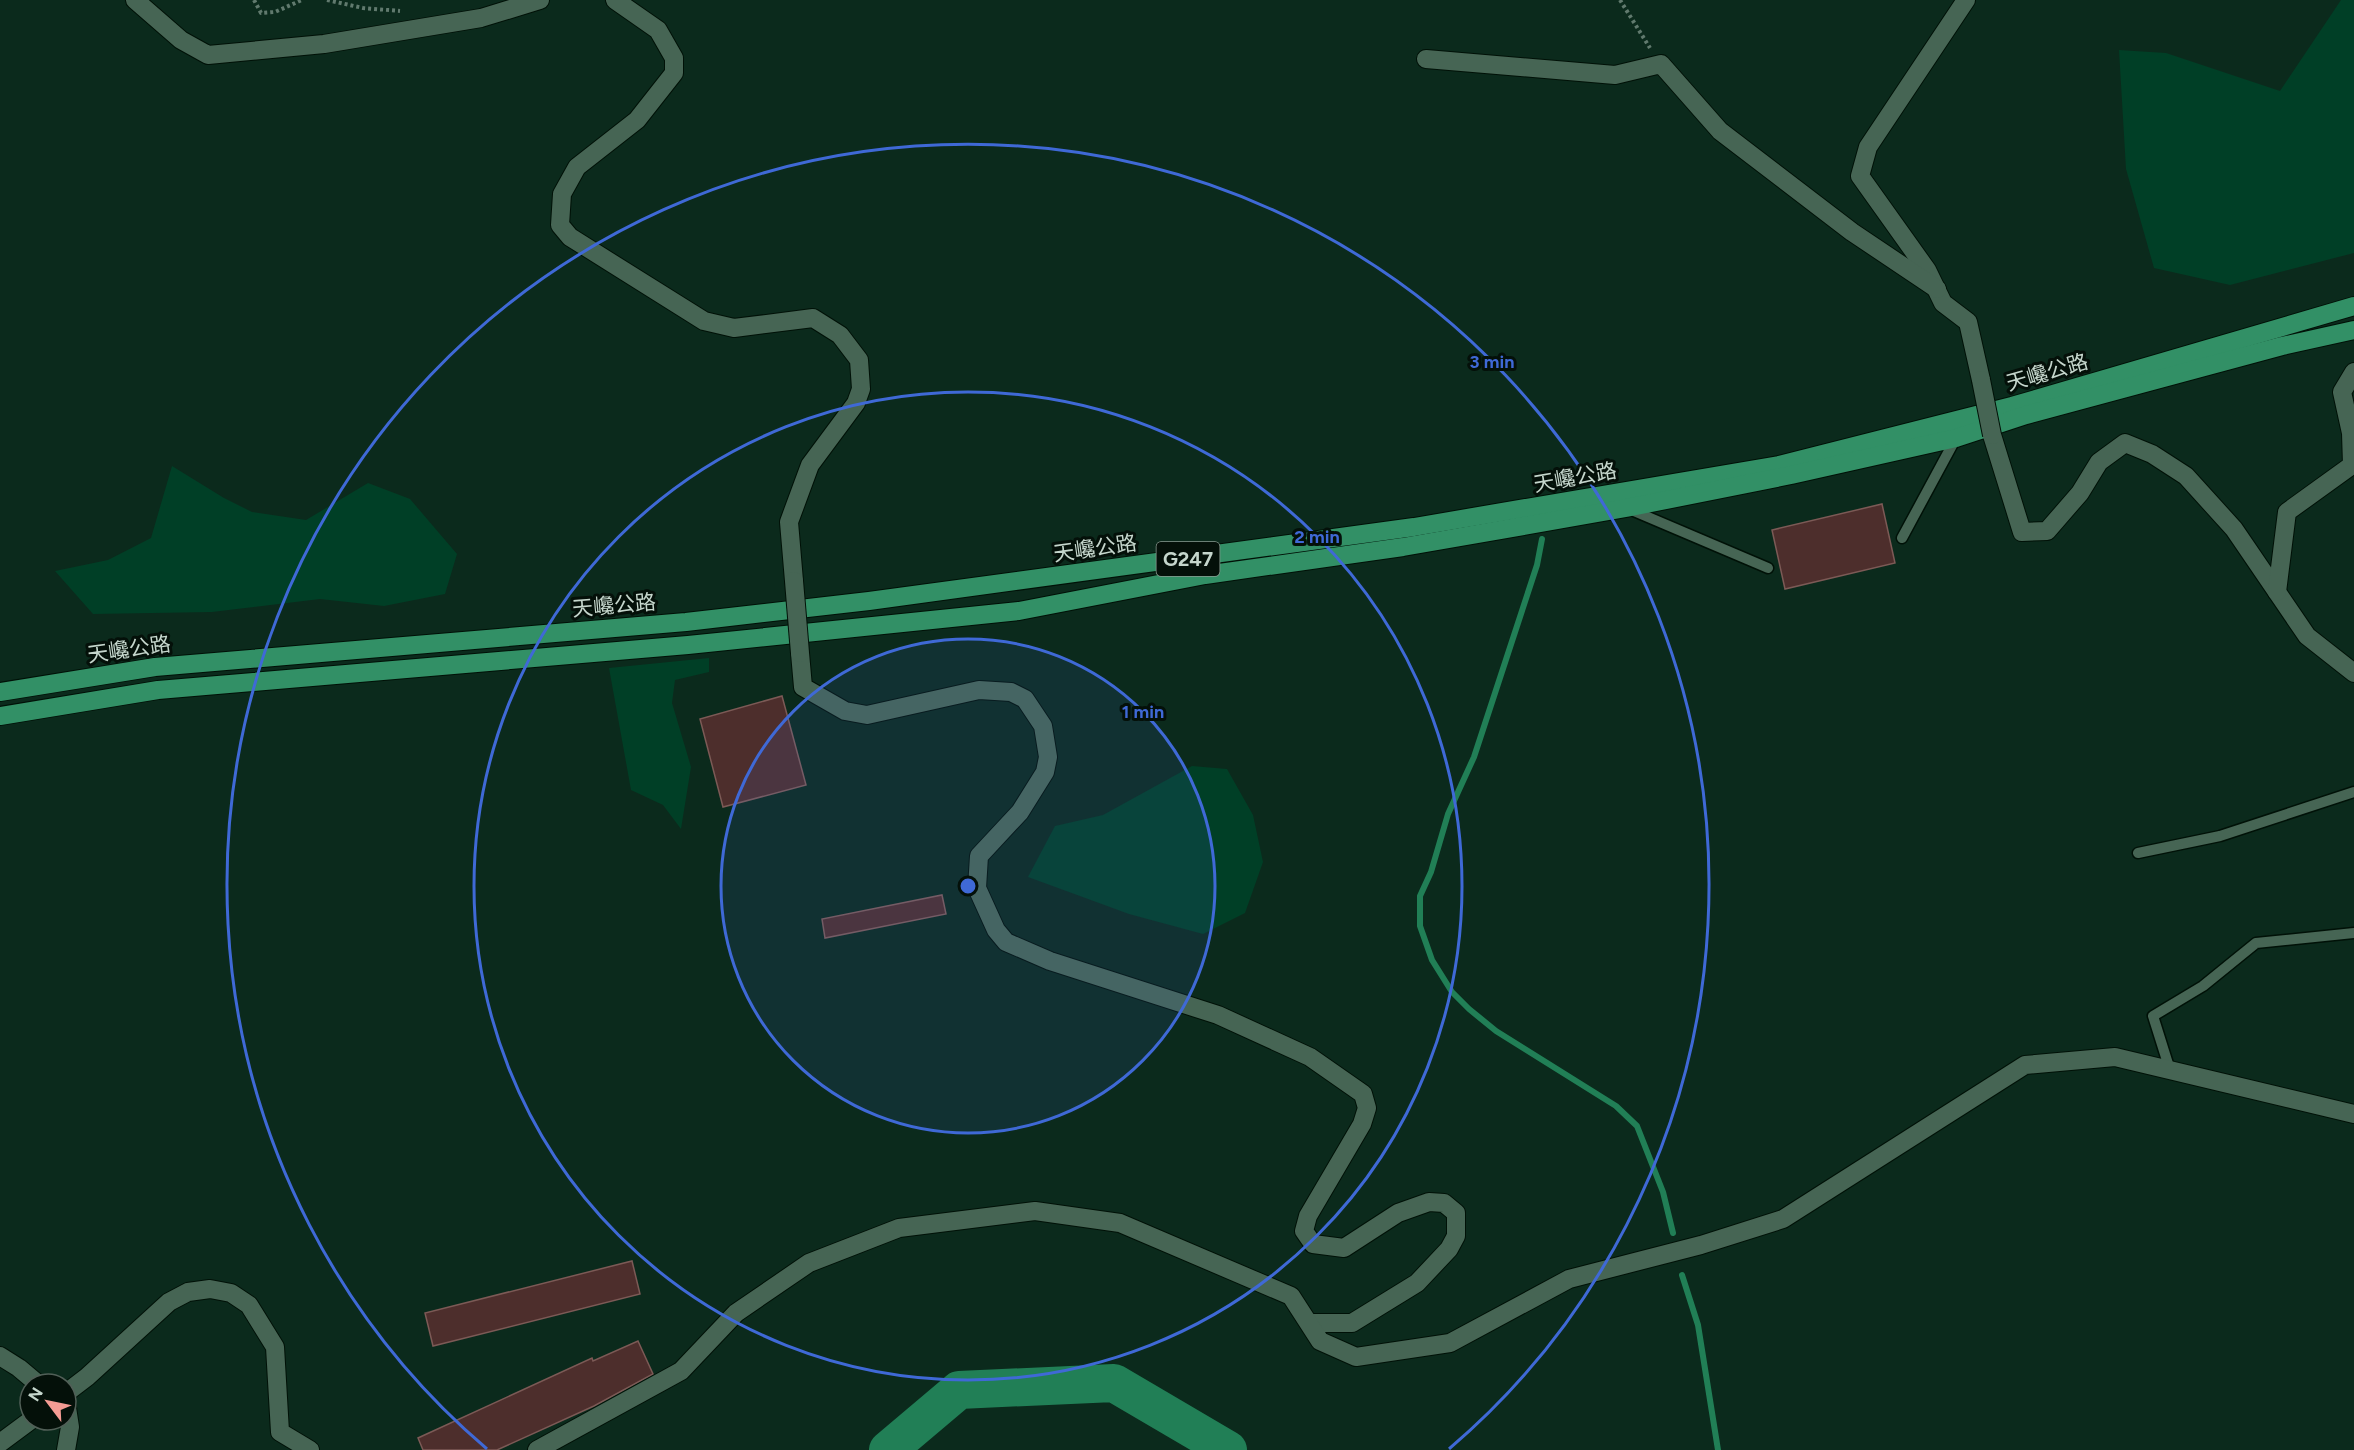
<svg xmlns="http://www.w3.org/2000/svg" width="2354" height="1450" font-family="Figtree,'Noto Sans SC',sans-serif">
<style>
.green{fill:#003f26}
.lines{fill:none;stroke-linecap:round;stroke-linejoin:round}
.stream{stroke:#217f56;stroke-width:6}
.river{stroke:#217f56;stroke-width:38}
.building{fill:#4d2e2c;stroke:#7c5a56;stroke-width:1.5}
.service-casing{stroke:#001107;stroke-width:13}
.minor-casing{stroke:#001107;stroke-width:20}
.tertiary-casing{stroke:#001107;stroke-width:20}
.trunk-casing{stroke:#001107;stroke-width:20}
.path{stroke:#617a6e;stroke-width:4;stroke-dasharray:3 3;stroke-linecap:butt}
.service{stroke:#466554;stroke-width:10}
.minor{stroke:#466554;stroke-width:18}
.tertiary{stroke:#466554;stroke-width:18}
.trunk{stroke:#329066;stroke-width:18}
.minor-bridge-casing{stroke:#001107;stroke-width:20;stroke-linecap:butt}
.minor-bridge{stroke:#466554;stroke-width:18}
.ring{fill:none;stroke:#3f69d6;stroke-width:3}
.labels{text-anchor:middle;dominant-baseline:central;stroke-width:6;stroke-linejoin:round;paint-order:stroke}
.shield{fill:#041009;stroke:#8b9b92;stroke-width:1.5}
.shield-label{font-size:20px;font-weight:bold;fill:#c5d6cc}
.street-label{font-size:21px;fill:#c5d6cc;stroke:#041009}
.centre{fill:#3f69d6;stroke:#041009;stroke-width:3}
.ring-label{font-size:18px;text-anchor:middle;font-weight:bold;fill:#3f69d6;stroke:#041009;stroke-width:6;stroke-linejoin:round;paint-order:stroke}
</style>
<rect width="100%" height="100%" fill="#0b2a1c"/>
<g class="green">
<path d="M2341 0H2354V253L2230 285 2154 268 2126 169 2119 50 2166 53 2280 91Z"/>
<path d="M172 466 224 498 252 512 306 520 368 483 410 499 457 554 445 594 384 606 320 599 212 612 93 614 55 571 108 560 151 538Z"/>
<path d="M709 658V672L675 680 672 703 691 767 681 829 663 805 631 790 609 668Z"/>
<path d="M1192 766 1227 769 1253 815 1263 862 1245 913 1203 934 1129 914 1028 877 1055 826 1103 815Z"/>
</g>
<g class="lines">
<g class="stream">
<path d="M1542 539 1537 565 1474 757 1448 814 1431 872 1420 896V926L1432 960 1452 992 1469 1009 1496 1031 1616 1106 1637 1126 1663 1192 1673 1233"/>
<path d="M1682 1275 1698 1325 1718 1450"/>
</g>
<path class="river" d="M888 1450 959 1390 1114 1383 1228 1450"/>
</g>
<g class="building">
<path d="M1882 504 1895 563 1785 589 1772 530Z"/>
<path d="M782 696 806 785 723 807 700 719Z"/>
<path d="M942 895 946 914 825 938 822 919Z"/>
<path d="M632 1261 640 1294 433 1346 425 1313Z"/>
<path d="M638 1341 653 1374 594 1406 497 1450H423L418 1438 592 1358 593 1361Z"/>
</g>
<g class="lines">
<g class="service-casing">
<g id="service">
<path d="M1629 509 1768 568"/>
<path d="M1902 538 1956 438"/>
<path d="M2138 853 2220 836 2354 792"/>
<path d="M2170 1070 2153 1016 2203 986 2256 943 2354 933"/>
</g>
</g>
<g class="minor-casing">
<g id="minor">
<path d="M135 0 181 40 208 55 324 44 481 18 540 0"/>
<path d="M615 0 658 30 674 58V73L637 120 577 167 562 194 560 225 570 237 704 321 734 328 813 318 840 335 859 360 861 389 856 403 810 465 789 522 794 581"/>
<path d="M1966 0 1868 147 1860 176 1927 270 1943 303 1968 322 1981 380"/>
<path d="M1426 59 1615 75 1661 64 1720 131 1852 232 1937 289"/>
<path d="M1992 435 2022 532 2047 531 2080 493 2099 462 2125 443 2152 454 2186 476 2234 529 2307 636 2354 673"/>
<path d="M2277 592 2287 512 2352 465 2351 433 2342 392 2354 372"/>
<path d="M800 653 803 687 845 711 867 715 979 690 1011 692 1025 699 1043 726 1048 757 1045 772 1020 812 979 856 977 888 996 930 1006 942 1050 961 1218 1015 1310 1057 1363 1094 1367 1108 1362 1124 1308 1216 1304 1231 1313 1244 1344 1248 1398 1213 1429 1202 1444 1203 1456 1213V1236L1449 1249 1417 1283 1352 1323H1309"/>
<path d="M0 1356 19 1368 38 1384"/>
<path d="M66 1393 87 1377 169 1302 188 1292 210 1289 231 1293 249 1305 275 1347 280 1432 310 1450"/>
<path d="M66 1401 70 1427 66 1450"/>
<path d="M0 1443 31 1420"/>
</g>
</g>
<g class="tertiary-casing">
<path id="tertiary" d="M537 1450 681 1371 736 1313 809 1263 899 1228 1035 1211 1120 1223 1291 1296 1320 1341 1356 1357 1450 1343 1569 1279 1701 1245 1783 1219 2025 1065 2115 1057 2354 1114"/>
</g>
<g class="trunk-casing">
<g id="trunk">
<path d="M0 692 155 667 686 622 869 601 1414 527 1779 465 2012 406 2354 306"/>
<path d="M0 716 158 690 688 645 1019 611 1205 575 1403 547 1626 508 1791 475 1956 438 2026 415 2282 346 2354 330"/>
</g>
</g>
<g class="path">
<path d="M254 0 261 13 275 12 302 0"/>
<path d="M327 0 363 8 400 11"/>
<path d="M1620 0 1650 48"/>
</g>
<use href="#service" class="service"/>
<use href="#minor" class="minor"/>
<use href="#tertiary" class="tertiary"/>
<use href="#trunk" class="trunk"/>
<g class="minor-bridge-casing">
<g id="minor-bridge">
<path d="M1981 380 1992 435"/>
<path d="M794 581 800 653"/>
</g>
</g>
<use href="#minor-bridge" class="minor-bridge"/>
</g>
<circle cx="968" cy="886" r="247" fill="#3f69d6" fill-opacity=".12"/>
<g class="ring">
<circle cx="968" cy="886" r="247"/>
<circle cx="968" cy="886" r="494"/>
<path d="M487 1449A741 741 0 1 1 1449 1449"/>
</g>
<g class="labels">
<rect class="shield" x="1156.5" y="542" width="63" height="34" rx="4.5"/>
<g class="shield-label">
<text x="1188" y="559">G247</text>
</g>
<g class="street-label">
<text transform="translate(2047 372) rotate(-16)">天巉公路</text>
<text transform="translate(1575 477) rotate(-10)">天巉公路</text>
<text transform="translate(1095 548) rotate(-8)">天巉公路</text>
<text transform="translate(614 605) rotate(-5)">天巉公路</text>
<text transform="translate(129 649) rotate(-8)">天巉公路</text>
</g>
</g>
<circle cx="968" cy="886" r="9" class="centre"/>
<g class="ring-label">
<text x="1492" y="368">3 min</text>
<text x="1317" y="543">2 min</text>
<text x="1143" y="718">1 min</text>
</g>
<g transform="translate(48 1402) rotate(302)"><circle r="28" fill="#041009" stroke="#515f57" stroke-width="1.5"/>
<path d="M0-4.5L10 22L0 15L-10 22Z" fill="#f59c94"/>
<text y="-9" font-size="16" font-weight="bold" text-anchor="middle" fill="#c5d6cc">N</text>
</g>
</svg>
